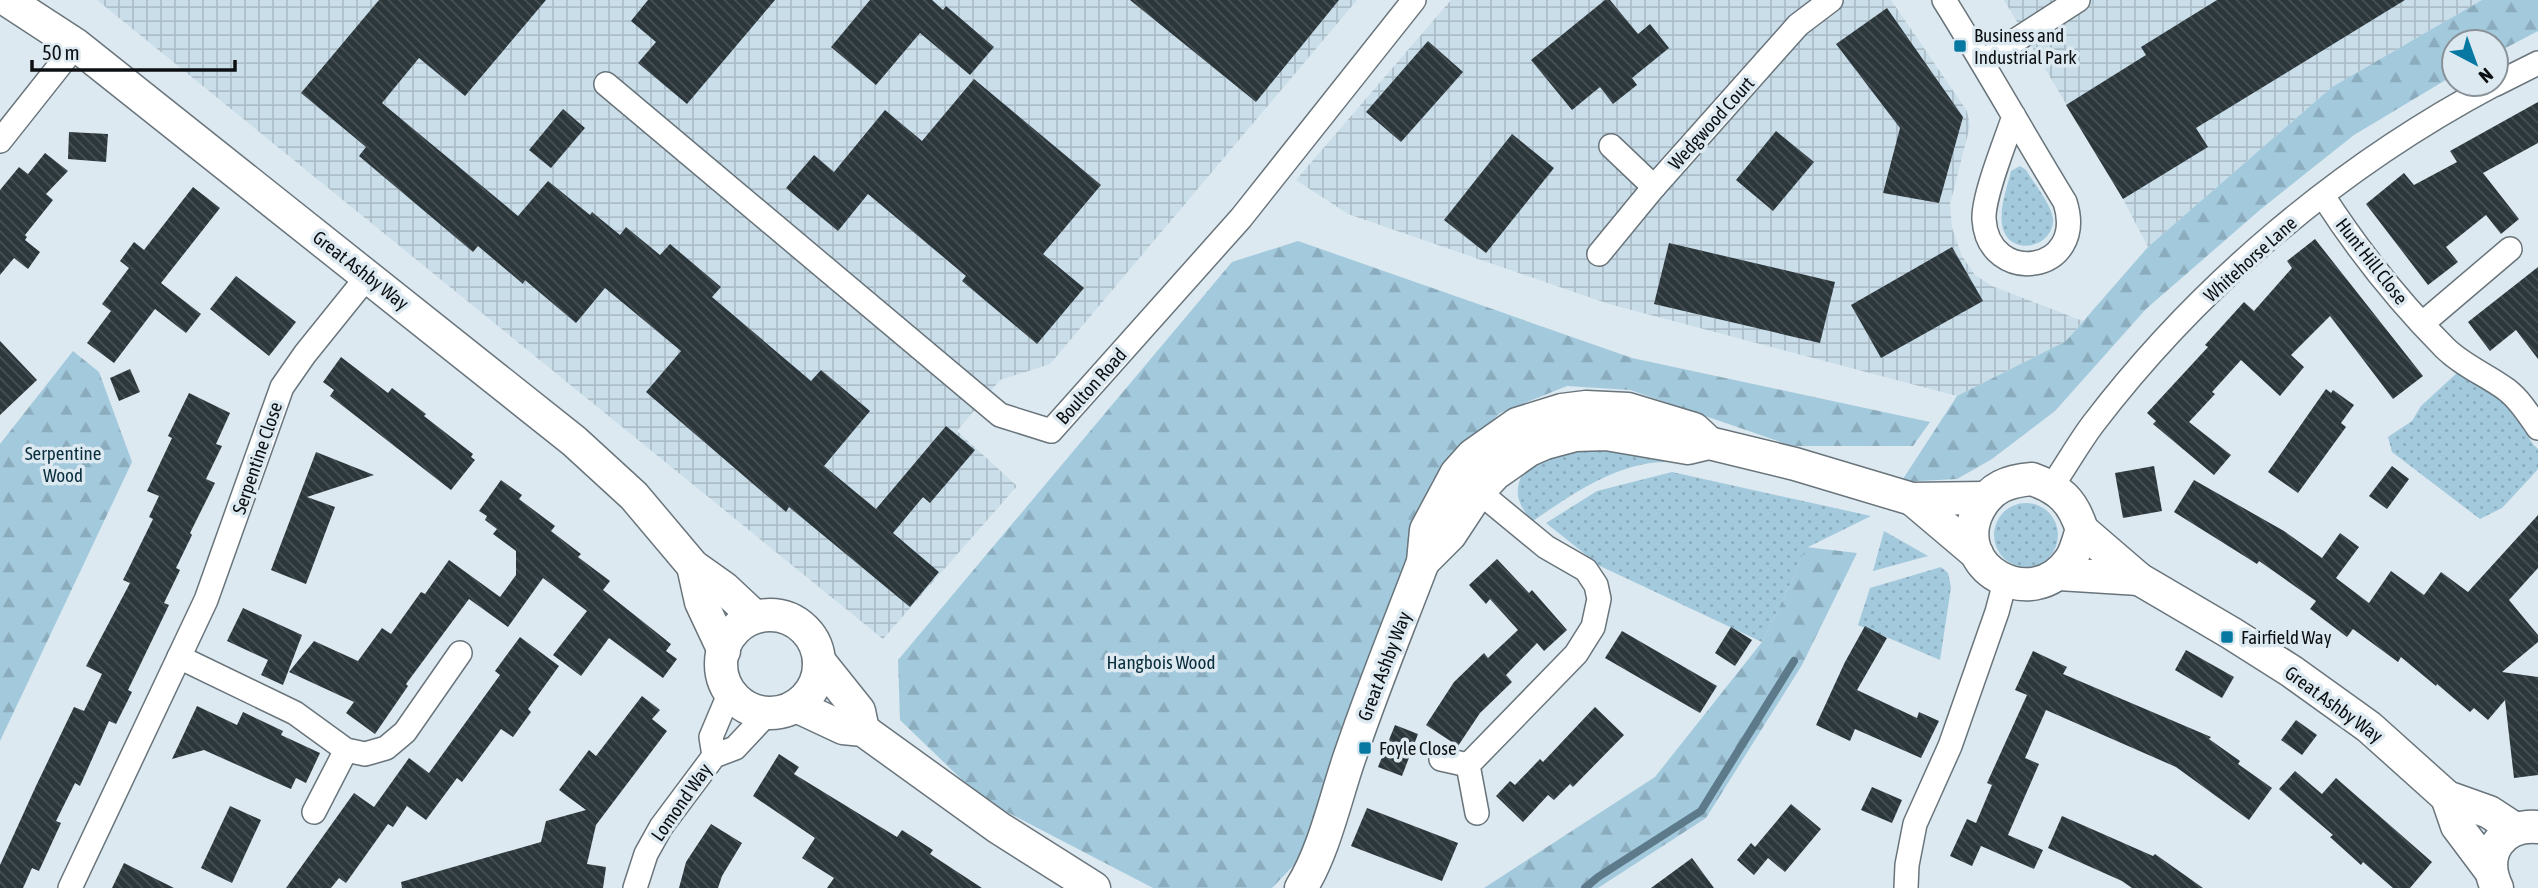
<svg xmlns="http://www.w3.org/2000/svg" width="2538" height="888" font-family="'Asap Condensed',sans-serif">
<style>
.industrial{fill:url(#industrial-grid)}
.green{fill:url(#green-dots)}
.forest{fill:url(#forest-firs)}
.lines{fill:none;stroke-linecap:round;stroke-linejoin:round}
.stream{stroke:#5c7a89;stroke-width:8}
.building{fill:url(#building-back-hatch)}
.street-casing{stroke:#69747b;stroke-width:26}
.secondary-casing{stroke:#69747b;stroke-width:35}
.street{stroke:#fff;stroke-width:23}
.secondary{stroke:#fff;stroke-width:32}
.poi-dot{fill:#0678a2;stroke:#dce9f0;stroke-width:2.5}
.labels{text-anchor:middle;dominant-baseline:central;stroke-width:7;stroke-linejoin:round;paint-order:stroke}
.poi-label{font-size:19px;fill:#0c1013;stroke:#dce9f0;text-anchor:start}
.street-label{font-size:19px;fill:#0c1013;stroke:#dce9f0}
.park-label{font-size:19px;fill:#092e3e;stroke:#dce9f0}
</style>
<defs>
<pattern id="industrial-grid" width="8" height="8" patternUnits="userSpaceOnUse" patternTransform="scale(1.75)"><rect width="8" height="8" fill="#cadeea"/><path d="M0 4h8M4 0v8" fill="none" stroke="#acbdc8"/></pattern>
<pattern id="green-dots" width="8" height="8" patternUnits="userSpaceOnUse" patternTransform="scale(1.75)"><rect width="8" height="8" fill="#a3c9dd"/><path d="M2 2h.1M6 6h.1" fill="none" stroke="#8bacbd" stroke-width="1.8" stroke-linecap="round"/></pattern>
<pattern id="forest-firs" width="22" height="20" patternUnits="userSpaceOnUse" patternTransform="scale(1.75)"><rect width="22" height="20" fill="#a3c9dd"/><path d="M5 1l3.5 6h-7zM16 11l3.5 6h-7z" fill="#8bacbd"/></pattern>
<pattern id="building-back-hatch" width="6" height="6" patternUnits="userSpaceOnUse" patternTransform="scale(1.75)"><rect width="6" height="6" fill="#2c373c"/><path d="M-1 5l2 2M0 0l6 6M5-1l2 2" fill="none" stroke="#485155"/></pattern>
</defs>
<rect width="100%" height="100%" fill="#dce9f0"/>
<g class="industrial">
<path d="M97 0H1357L1050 364 1000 380 957 431 1017 486 883 639Z"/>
<path d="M1451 0H1891L1967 111 1970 126 1950 204 1952 228 1962 256 1975 275 1992 286 2083 321 2066 341 1957 396 1609 304 1348 214 1296 180Z"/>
<path d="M2004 0H2482L2332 87 2148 247 2123 199Z"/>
</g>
<g class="green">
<path d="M2020 166 2026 170C2033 182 2055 209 2053 222 2051 248 2011 256 2003 229 1998 211 2007 188 2011 171Z"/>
<path d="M2458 372C2477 383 2500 393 2514 410 2524 423 2525 438 2538 449V469L2530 478 2502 508 2480 519 2392 452 2388 437 2412 421 2421 406Z"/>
<path d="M1545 448 1673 449 1670 462C1620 460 1572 494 1533 521 1504 493 1521 470 1545 448Z"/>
<path d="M1672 472 1871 516 1806 548 1789 587 1762 642 1600 566 1546 523 1597 491Z"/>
<circle cx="2026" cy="535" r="32"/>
<path d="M1884 531 1928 556 1873 571Z"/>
<path d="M1941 567 1948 573 1951 587 1940 660 1858 625 1870 588Z"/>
</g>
<g class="forest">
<path d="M2482 0H2538V31L2496 53V42H2454V75L2354 135 2261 209 2146 309 2055 411 1992 459 1957 479 1901 482 1957 396 2066 341 2148 247 2332 87Z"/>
<path d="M1298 241 1632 358 1930 422 1913 446H1792L1630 390 1567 386 1500 413 1432 481 1312 846 1272 888H1153L982 799 900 720 898 660 1232 262Z"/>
<path d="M73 351 99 372 132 462 0 741V444Z"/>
<path d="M1806 547 1857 553 1802 665 1706 818 1598 888H1484L1655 777 1762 642 1789 587Z"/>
</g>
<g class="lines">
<path class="stream" d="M1585 888 1598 877 1701 811 1794 661"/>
</g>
<g class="building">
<path d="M379 0H546L465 96 419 58 382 103 518 216 548 181 590 215 592 212 620 235 626 227 660 255 670 244 721 287 712 297 811 381 821 370 870 411 824 466 876 509 946 426 975 450 930 503 923 497 893 533 939 572 910 607 789 507 786 512 646 392 681 351 605 288 576 323 525 280 523 284 478 246 473 252 359 156 366 147 301 93Z"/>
<path d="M648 0H775L687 104 638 63 656 42 631 21Z"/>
<path d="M870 0H932L943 10 946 6 994 47 970 75 920 33 876 85 831 47Z"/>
<path d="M1130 0H1339L1256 102Z"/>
<path d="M1605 0H1610L1638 34 1650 24 1669 48 1632 78 1637 85 1613 104 1600 87 1572 110 1531 60Z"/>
<path d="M2217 0H2405L2196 128 2208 147 2123 199 2066 105 2146 55 2141 47Z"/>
<path d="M1887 8 1963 117 1939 203 1883 193 1900 128 1836 44Z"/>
<path d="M1428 41 1463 72 1401 142 1366 112Z"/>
<path d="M974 79 1101 185 1043 254 1084 288 1037 344 962 281 966 276 868 194 838 231 786 188 814 155 834 172 885 110 922 141Z"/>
<path d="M2538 102V143L2483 173 2519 219 2501 234 2486 215 2446 247 2458 262 2428 285 2366 204 2404 173 2414 185 2457 162 2450 151Z"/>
<path d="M563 109 585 128 551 168 529 150Z"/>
<path d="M1776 131 1814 162 1773 211 1736 180Z"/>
<path d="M69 132 108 134 106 162 68 159Z"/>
<path d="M1512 134 1554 168 1486 253 1444 220Z"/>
<path d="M45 153 68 171 46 194 53 200 25 235 27 237 25 240 40 252 28 269 14 258 0 275V190L19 167 28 174Z"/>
<path d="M193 187 220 208 161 283 201 314 186 333 155 309 114 363 87 343 111 311 102 304 129 268 120 261 134 242 144 250Z"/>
<path d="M2315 239 2423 376 2393 399 2330 316 2291 355 2304 367 2280 396 2241 360 2212 392 2215 394 2189 422 2231 455 2214 475 2153 424 2156 421 2147 413 2208 347 2205 345 2244 302 2254 311 2292 268 2287 261Z"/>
<path d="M1669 243 1835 282 1820 343 1654 304Z"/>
<path d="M1952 247 1983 301 1881 358 1851 305Z"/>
<path d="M2538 267V359L2516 330 2490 351 2468 322Z"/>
<path d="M236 276 296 322 269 356 210 309Z"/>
<path d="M0 341 37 380 0 415Z"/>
<path d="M341 357 388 393 392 388 426 414 424 416 473 454 471 457 475 460 451 490 330 396 334 390 323 382Z"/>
<path d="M130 369 140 392 119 401 110 378Z"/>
<path d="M2326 389 2331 393 2333 390 2354 405 2341 423 2346 427 2298 493 2268 472Z"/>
<path d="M189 393 230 413 216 444 222 446 206 479 215 483 190 533 192 535 176 568 180 570 164 603 169 605 128 690 132 692 116 724 109 721 80 786 75 783 56 821 61 823 39 871 32 868 23 888H0V865L36 786 74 707 84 711 102 674 86 666 130 583 123 580 153 519 149 517 159 496 147 491 172 438 168 436Z"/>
<path d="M316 452 374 475 307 497 335 507 306 584 271 570Z"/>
<path d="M2154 466 2162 511 2123 518 2115 473Z"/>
<path d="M2392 466 2409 479 2387 509 2369 496Z"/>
<path d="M501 480 522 495 519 499 555 526 551 531 581 554 578 557 610 581 603 590 671 644 666 651 677 659 663 678 609 638 581 676 553 655 587 611 543 578 508 627 469 599 406 684 408 686 375 734 346 713 354 702 289 672 314 641 358 661 382 628 391 634 421 592 425 594 449 560 500 597 516 575V551L493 534 497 529 485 520 487 516 479 511Z"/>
<path d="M2194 480 2284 531 2322 558 2340 533 2359 547 2336 578 2369 603 2391 571 2424 595 2441 572 2468 592 2538 515V568L2509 600 2538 635V642L2502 672 2538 677V775L2514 778 2505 700 2488 720 2474 708 2470 712 2437 684 2436 686 2401 657 2398 662 2353 629 2347 637 2310 609 2316 601 2259 561 2257 564 2174 512Z"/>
<path d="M1497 559 1529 593 1532 590 1567 630 1544 651 1537 643 1506 675 1512 682 1480 713 1458 746 1426 725 1454 682 1484 653 1488 658 1518 630 1490 599 1486 604 1469 585Z"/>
<path d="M243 608 302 635 283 685 261 675 268 660 227 641Z"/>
<path d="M1865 626 1887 638 1857 690 1917 718 1919 712 1939 721 1921 758 1855 729 1850 741 1816 725 1845 662Z"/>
<path d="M1731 627 1752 640 1735 666 1715 653Z"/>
<path d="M1622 631 1717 686 1700 713 1605 658Z"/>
<path d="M520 637 559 666 528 709 531 712 513 737 501 729 462 782 457 778 426 820 407 806 393 827 388 824 346 883 339 878 331 888H286L354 793 374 807 409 758 429 773 500 675 495 671Z"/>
<path d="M2186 650 2234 677 2222 698 2175 670Z"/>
<path d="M2033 651 2067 667 2063 674 2211 737 2209 739 2240 761 2238 764 2272 788 2249 820 2176 767 2046 710 2025 758 2039 764 2008 835 2043 850 2034 869 1981 846 1972 866 1950 856 1967 819 1976 823 1992 785 1987 783 2027 695 2015 690Z"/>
<path d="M642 696 660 710 652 719 667 731 596 825 587 864 606 867 603 888H402L401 882 541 842 546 821 586 810 559 790 589 750 596 756Z"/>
<path d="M197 706 237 725 243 712 283 731 281 735 320 753 306 783 296 778 291 789 204 750 172 759Z"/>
<path d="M1595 707 1624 735 1573 787 1570 784 1554 800 1548 795 1523 822 1496 796 1510 781 1515 785 1540 759 1543 762Z"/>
<path d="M2296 720 2317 735 2302 755 2281 740Z"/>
<path d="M1395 725 1418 734 1402 776 1378 767Z"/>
<path d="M779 754 799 767 794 774 897 837 902 830 933 850 930 854 982 888H827L834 878 802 858 815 838 753 796Z"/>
<path d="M2295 771 2322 794 2336 778 2432 862 2410 888H2393L2363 862 2361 865 2330 837 2333 835 2279 789Z"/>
<path d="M1872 787 1902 800 1892 823 1861 810Z"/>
<path d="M1791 804 1821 829 1785 872 1768 858 1754 875 1737 860 1751 843 1755 847Z"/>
<path d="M230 806 261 820 232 883 201 868Z"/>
<path d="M1367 808 1458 843 1442 881 1351 846Z"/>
<path d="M2062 816 2153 856 2155 854 2203 888H2132L2122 881 2048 848Z"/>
<path d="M711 824 742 843 722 876 718 888H679L686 862Z"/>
<path d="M1692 858 1714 888H1651Z"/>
<path d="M124 863 174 888H112Z"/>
</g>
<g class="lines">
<g class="street-casing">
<g id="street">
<path d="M1944 0C1986 67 2024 135 2065 202 2088 274 1988 287 1984 219 1983 196 2006 140 2014 116"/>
<path d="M1982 62 2078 0"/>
<path d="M606 84 1000 415 1051 431 1241 218 1414 0"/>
<path d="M2496 84 2538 63"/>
<path d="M0 141 76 45"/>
<path d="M1611 146 1654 187"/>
<path d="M2323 196C2358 250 2399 302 2445 348 2463 366 2487 375 2507 390 2520 400 2529 415 2538 428"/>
<path d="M1599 254 1654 187 1798 25 1831 0"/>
<path d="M2423 323 2510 249"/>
<path d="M1467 482 1546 547 1586 570 1596 585 1599 599 1593 627 1576 654 1468 765 1477 813"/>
<path d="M2052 486C2066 466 2078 444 2093 424 2199 285 2340 166 2495 84"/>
<path d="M179 657 295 713 346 750 365 754 386 748 405 732 460 653"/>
<path d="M714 756 711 737 730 692"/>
<path d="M1441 759 1468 765"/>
<path d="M314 812 346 750"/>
<path d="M70 888 206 600 282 387 305 354 367 277"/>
<path d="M635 888 646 854 661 827 714 756 735 748 767 714"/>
<path d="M1906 888 1907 865 1915 824 1950 746 1997 612 2005 582"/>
</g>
</g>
<g class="secondary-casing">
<g id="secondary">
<path d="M7 0 76 45 574 441 634 496 693 566 724 588 755 617"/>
<path d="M2032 479C2060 489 2073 501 2082 530 2078 540 2076 552 2070 560 2032 615 1948 567 1979 509 1991 487 2008 481 2032 479Z"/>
<path d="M1912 499 1977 554"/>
<path d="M2082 530 2139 579 2231 633 2291 671 2369 727 2447 797 2489 812 2515 829"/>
<path d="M1423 562 1450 535 1479 491 1495 474 1529 450 1545 443 1575 435 1606 434 1688 448 1709 443 1795 464 1912 499 1985 498"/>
<path d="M693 566 701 602 724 651"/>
<path d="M2059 574 2139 579"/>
<circle cx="770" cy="664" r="49"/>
<path d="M819 661 859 711 863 730"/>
<path d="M796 706 843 728 863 730 999 828 1094 888"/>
<path d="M2447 797 2457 826 2490 870"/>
<path d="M1301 888C1325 850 1336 795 1351 753 1373 688 1399 625 1423 562L1426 530 1456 474 1473 455 1517 424 1562 410 1586 407 1628 409 1694 429 1709 443"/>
<path d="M2497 888C2481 855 2500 824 2538 827"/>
</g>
</g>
<use href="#street" class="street"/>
<use href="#secondary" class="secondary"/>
</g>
<g class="poi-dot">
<rect x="1953" y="39" width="14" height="14" rx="3.5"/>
<rect x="2220" y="630" width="14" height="14" rx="3.5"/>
<rect x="1358" y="741" width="14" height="14" rx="3.5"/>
</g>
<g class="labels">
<g class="poi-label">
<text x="1974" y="35">Business and<tspan x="1974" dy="22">Industrial Park</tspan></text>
<text x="2241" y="637">Fairfield Way</text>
<text x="1379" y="748">Foyle Close</text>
</g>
<g class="street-label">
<text transform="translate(1711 123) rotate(-48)">Wedgwood Court</text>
<text transform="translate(2250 259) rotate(-42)">Whitehorse Lane</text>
<text transform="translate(2372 261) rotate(52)">Hunt Hill Close</text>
<text transform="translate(361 270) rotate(38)">Great Ashby Way</text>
<text transform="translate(1091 386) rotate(-48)">Boulton Road</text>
<text transform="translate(257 458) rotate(-71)">Serpentine Close</text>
<text transform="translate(1384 666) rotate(-69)">Great Ashby Way</text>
<text transform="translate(2334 704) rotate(36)">Great Ashby Way</text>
<text transform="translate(681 802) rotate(-55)">Lomond Way</text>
</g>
<g class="park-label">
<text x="63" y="453">Serpentine<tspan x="63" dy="22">Wood</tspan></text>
<text x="1161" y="662">Hangbois Wood</text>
</g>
</g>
<g transform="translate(2475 63) rotate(139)"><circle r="33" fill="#dce9f0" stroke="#899298" stroke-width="2"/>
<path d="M0-5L12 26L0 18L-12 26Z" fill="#0678a2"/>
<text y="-10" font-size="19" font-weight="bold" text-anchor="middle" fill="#0c1013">N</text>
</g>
<path d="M32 60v10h203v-10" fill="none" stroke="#0c1013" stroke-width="3.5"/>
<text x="42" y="60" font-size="21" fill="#0c1013" stroke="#dce9f0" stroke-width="5" paint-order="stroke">50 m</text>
</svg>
